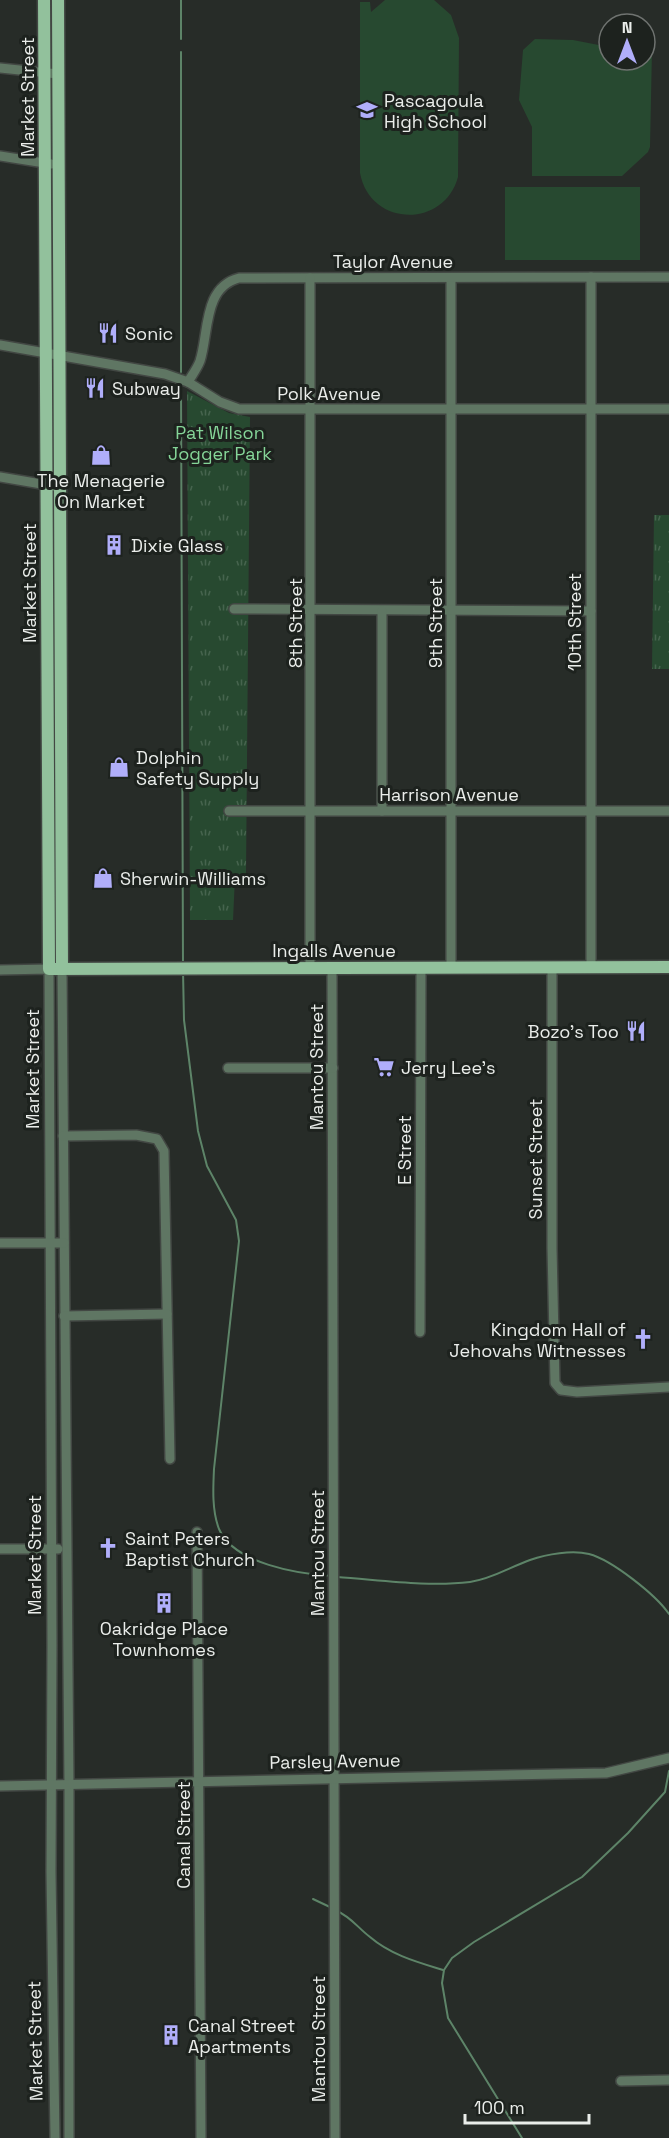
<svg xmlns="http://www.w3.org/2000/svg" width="669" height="2138" font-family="'Space Grotesk',sans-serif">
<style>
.grass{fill:url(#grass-tufts)}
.garden{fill:#274930}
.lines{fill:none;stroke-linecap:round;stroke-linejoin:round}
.stream{stroke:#5d8468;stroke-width:2}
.minor-casing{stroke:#424743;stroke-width:12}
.major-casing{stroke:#424743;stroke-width:15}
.minor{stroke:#5f7663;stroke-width:9}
.major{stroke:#92c19c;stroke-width:12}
.labels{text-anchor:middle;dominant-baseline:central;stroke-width:6;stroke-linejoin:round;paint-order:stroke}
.street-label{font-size:18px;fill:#eaedea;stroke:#1d221e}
.poi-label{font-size:18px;fill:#eaedea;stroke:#1d221e;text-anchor:start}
.park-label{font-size:18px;fill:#85d598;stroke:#1d221e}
</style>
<defs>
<pattern id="grass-tufts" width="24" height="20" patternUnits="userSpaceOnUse" patternTransform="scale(1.5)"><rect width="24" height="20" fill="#274930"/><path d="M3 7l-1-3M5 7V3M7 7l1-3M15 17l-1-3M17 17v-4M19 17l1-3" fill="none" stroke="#46644e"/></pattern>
</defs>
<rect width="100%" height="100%" fill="#272c28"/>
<g class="grass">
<path d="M187 391 229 413 250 417 246 874 235 876 233 920H190Z"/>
<path d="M654 515H669V669H652Z"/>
</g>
<g class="garden">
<path d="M385 0H434L451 15 459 38 458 177C444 229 370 227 360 173V2H370L371 12Z"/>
<path d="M535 39 573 40 609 47V60H645V50H652L650 147 648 152 622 176H532V127L519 100 523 50Z"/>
<rect x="505" y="187" width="135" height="73"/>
</g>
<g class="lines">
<g class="stream">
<path d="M181 0V39"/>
<path d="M181 52V372"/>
<path d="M181 387 183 963"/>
<path d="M183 971 184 1020 198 1131 207 1166 236 1220 239 1241 214 1469C213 1489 212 1511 219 1529 234 1564 299 1574 332 1576"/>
<path d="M337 1577C381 1580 427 1587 470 1582 492 1579 510 1567 530 1560 547 1554 572 1550 589 1554 612 1560 656 1595 669 1614"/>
<path d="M313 1899 332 1908"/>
<path d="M337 1911C351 1917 358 1928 370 1937 391 1955 417 1962 443 1970"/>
<path d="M522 2138 448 2018 442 1983 444 1970 452 1958 474 1942 582 1877 628 1833 665 1792 669 1771"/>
</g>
<g class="minor-casing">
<g id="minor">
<path d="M0 68 58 74"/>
<path d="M0 156 51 164"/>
<path d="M591 277V968"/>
<path d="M451 278V967"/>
<path d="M0 345 165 374 188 382 220 402 239 409H669"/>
<path d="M188 382C192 375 197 369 200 361 209 333 203 287 239 278L669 277"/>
<path d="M0 477 59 487"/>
<path d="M234 609 591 611"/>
<path d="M382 611V811"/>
<path d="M229 811H669"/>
<path d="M310 968V278"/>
<path d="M332 968 335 2138"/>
<path d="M552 968V1248L555 1383 561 1390 577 1392 669 1387"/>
<path d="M62 969 69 1785V2138"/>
<path d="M0 970 49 969 52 1645 51 1872 55 2138"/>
<path d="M228 1068H333"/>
<path d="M63 1136 136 1135 157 1139 164 1151 170 1459"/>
<path d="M0 1243H64"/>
<path d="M64 1316 167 1314"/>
<path d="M420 1332 421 967"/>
<path d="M197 1532 201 2138"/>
<path d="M0 1549H58"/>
<path d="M0 1786 606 1773 669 1758"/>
<path d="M621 2081 669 2080"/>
</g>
</g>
<g class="major-casing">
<g id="major">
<path d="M44 0 49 969 669 967"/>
<path d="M58 0 62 969"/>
</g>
</g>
<use href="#minor" class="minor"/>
<use href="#major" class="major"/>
</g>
<defs>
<g id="school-bare" transform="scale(1.62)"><path d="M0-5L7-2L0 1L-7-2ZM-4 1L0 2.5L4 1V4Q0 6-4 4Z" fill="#b0aefa" stroke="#1d221e" stroke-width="2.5" paint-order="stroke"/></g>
<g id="restaurant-bare" transform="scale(1.62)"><path d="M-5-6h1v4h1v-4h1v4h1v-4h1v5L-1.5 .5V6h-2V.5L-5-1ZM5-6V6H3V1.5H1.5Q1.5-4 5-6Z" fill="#b0aefa" stroke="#1d221e" stroke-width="2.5" paint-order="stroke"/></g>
<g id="shop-bare" transform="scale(1.62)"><path d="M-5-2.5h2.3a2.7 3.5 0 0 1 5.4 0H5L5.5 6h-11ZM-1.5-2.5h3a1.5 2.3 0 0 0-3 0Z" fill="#b0aefa" stroke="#1d221e" stroke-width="2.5" paint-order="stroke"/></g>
<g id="building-bare" transform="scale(1.62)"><path d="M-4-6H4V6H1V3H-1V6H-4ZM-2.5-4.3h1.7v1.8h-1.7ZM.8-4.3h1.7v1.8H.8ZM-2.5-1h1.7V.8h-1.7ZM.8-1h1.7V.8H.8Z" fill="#b0aefa" stroke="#1d221e" stroke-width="2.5" paint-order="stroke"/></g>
<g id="supermarket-bare" transform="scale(1.62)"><path d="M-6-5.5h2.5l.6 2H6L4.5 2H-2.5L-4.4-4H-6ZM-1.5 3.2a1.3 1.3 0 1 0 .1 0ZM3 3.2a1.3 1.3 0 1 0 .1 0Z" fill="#b0aefa" stroke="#1d221e" stroke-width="2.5" paint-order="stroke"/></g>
<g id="church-bare" transform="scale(1.62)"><path d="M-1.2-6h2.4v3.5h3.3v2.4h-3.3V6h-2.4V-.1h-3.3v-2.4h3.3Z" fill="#b0aefa" stroke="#1d221e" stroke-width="2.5" paint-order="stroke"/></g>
</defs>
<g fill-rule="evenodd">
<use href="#school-bare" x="367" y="110"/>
<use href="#restaurant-bare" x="108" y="333"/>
<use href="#restaurant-bare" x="95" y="388"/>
<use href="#shop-bare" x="101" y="455"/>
<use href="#building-bare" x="114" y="545"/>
<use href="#shop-bare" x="119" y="767"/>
<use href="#shop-bare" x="103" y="878"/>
<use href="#restaurant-bare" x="636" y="1031"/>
<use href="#supermarket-bare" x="384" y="1067"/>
<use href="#church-bare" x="643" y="1339"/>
<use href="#church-bare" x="108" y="1548"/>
<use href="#building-bare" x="164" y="1603"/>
<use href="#building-bare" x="171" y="2035"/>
</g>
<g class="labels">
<g class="street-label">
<text transform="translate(27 97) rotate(-90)">Market Street</text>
<text x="393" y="261">Taylor Avenue</text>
<text x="329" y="393">Polk Avenue</text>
<text transform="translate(29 583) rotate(-90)">Market Street</text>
<text transform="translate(574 622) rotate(-90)">10th Street</text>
<text transform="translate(295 623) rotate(-90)">8th Street</text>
<text transform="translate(435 623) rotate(-90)">9th Street</text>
<text x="449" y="794">Harrison Avenue</text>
<text x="334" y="950">Ingalls Avenue</text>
<text transform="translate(316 1067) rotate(-90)">Mantou Street</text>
<text transform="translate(32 1069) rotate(-90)">Market Street</text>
<text transform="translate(404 1150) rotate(-90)">E Street</text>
<text transform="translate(535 1159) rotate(-90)">Sunset Street</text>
<text transform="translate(317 1553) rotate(-90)">Mantou Street</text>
<text transform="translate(34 1555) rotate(-90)">Market Street</text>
<text transform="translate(335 1761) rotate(-1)">Parsley Avenue</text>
<text transform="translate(183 1835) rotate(-90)">Canal Street</text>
<text transform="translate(318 2039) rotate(-90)">Mantou Street</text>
<text transform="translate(35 2041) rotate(-91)">Market Street</text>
</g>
<g class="poi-label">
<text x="384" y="100">Pascagoula<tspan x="384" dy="21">High School</tspan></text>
<text x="125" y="333">Sonic</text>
<text x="112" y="388">Subway</text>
<text x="101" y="480" text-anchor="middle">The Menagerie<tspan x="101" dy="21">On Market</tspan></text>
<text x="131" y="545">Dixie Glass</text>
<text x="136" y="757">Dolphin<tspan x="136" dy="21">Safety Supply</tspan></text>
<text x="120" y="878">Sherwin-Williams</text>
<text x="619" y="1031" text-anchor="end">Bozo's Too</text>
<text x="401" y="1067">Jerry Lee's</text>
<text x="626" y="1329" text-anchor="end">Kingdom Hall of<tspan x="626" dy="21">Jehovahs Witnesses</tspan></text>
<text x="125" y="1538">Saint Peters<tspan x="125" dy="21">Baptist Church</tspan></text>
<text x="164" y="1628" text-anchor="middle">Oakridge Place<tspan x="164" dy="21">Townhomes</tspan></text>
<text x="188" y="2025">Canal Street<tspan x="188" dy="21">Apartments</tspan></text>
</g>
<g class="park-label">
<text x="220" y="432">Pat Wilson<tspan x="220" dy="21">Jogger Park</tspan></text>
</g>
</g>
<g transform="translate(627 42)"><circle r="28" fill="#1d221e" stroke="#6f7370" stroke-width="1.5"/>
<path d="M0-4.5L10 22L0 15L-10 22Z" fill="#b0aefa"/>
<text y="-9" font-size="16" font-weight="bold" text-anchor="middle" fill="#eaedea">N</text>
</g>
<path d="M465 2114v9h124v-9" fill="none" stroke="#eaedea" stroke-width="3"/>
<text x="474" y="2114" font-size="18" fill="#eaedea" stroke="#1d221e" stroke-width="4.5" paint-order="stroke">100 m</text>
</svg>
